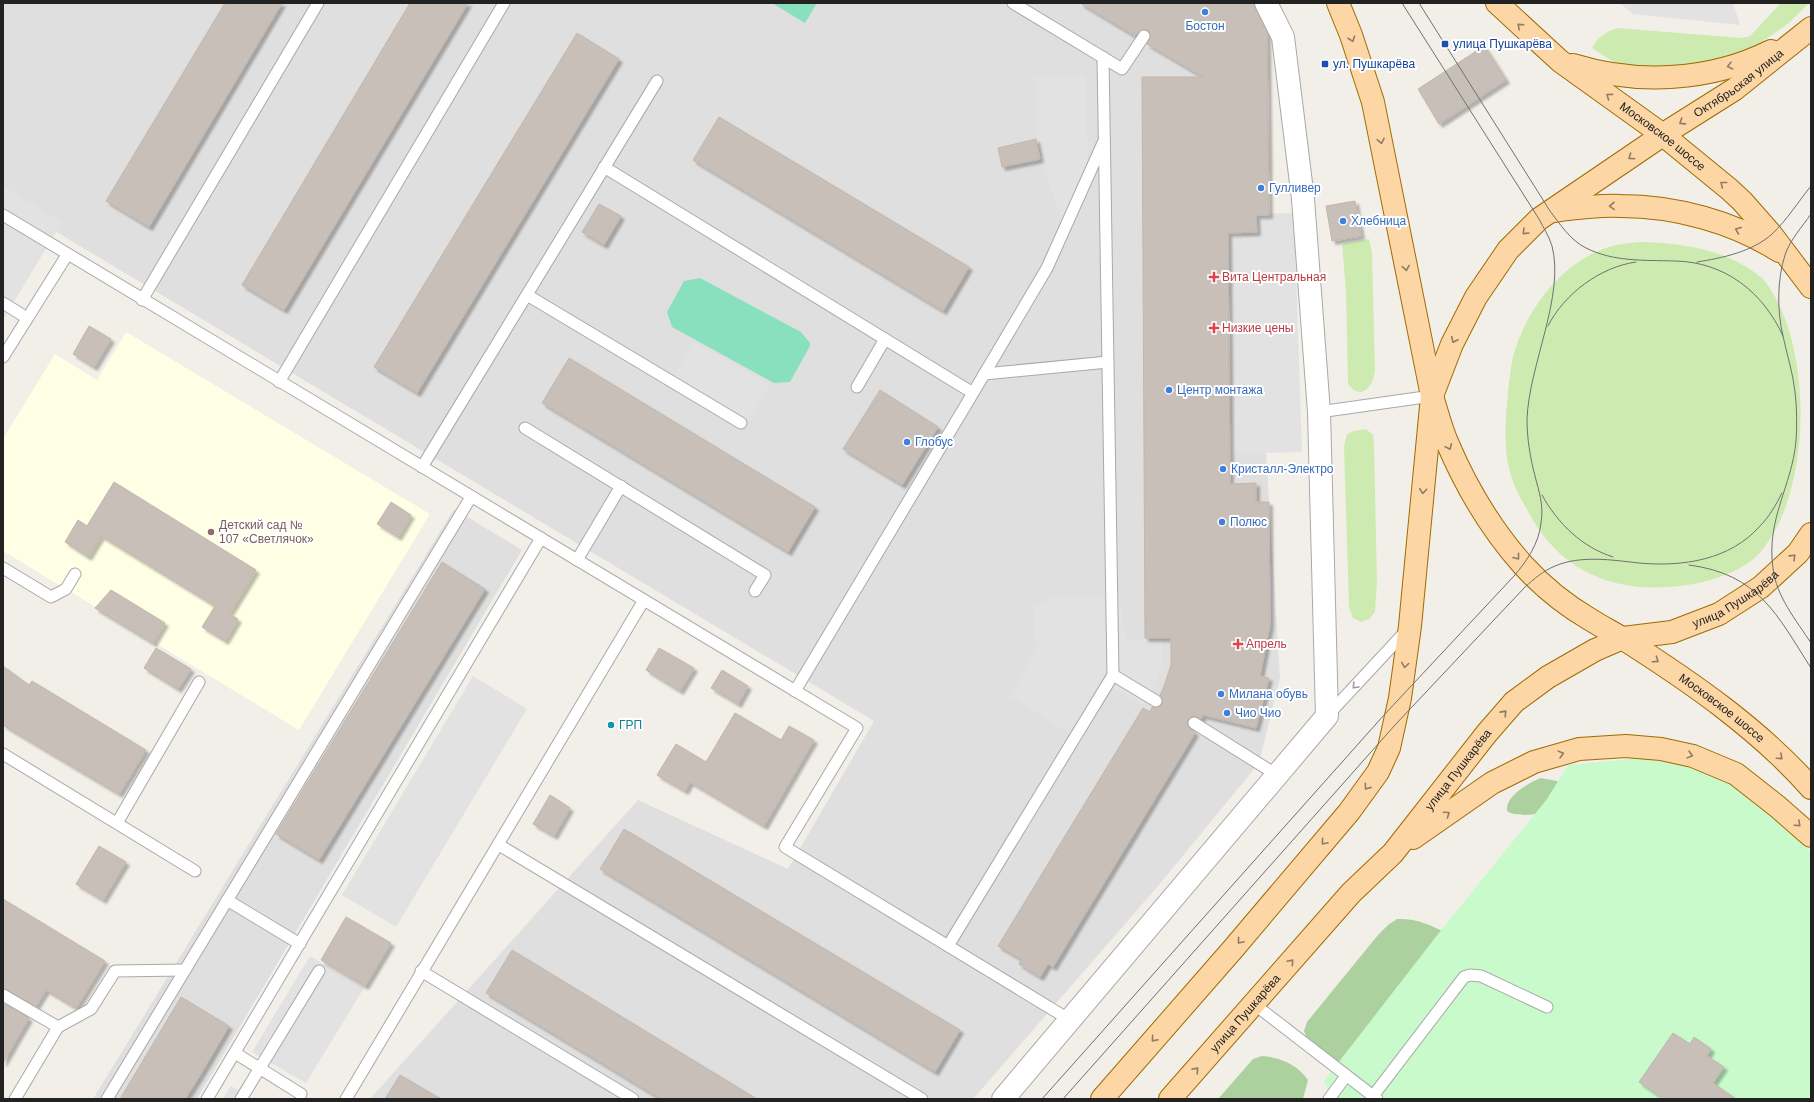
<svg xmlns="http://www.w3.org/2000/svg" width="1814" height="1102" font-family="Arial,sans-serif">
<style>
.residential{fill:#e0dfdf}
.education{fill:#ffffe5}
.grass{fill:#cdebb0}
.forest{fill:#add19e}
.park{fill:#c8facc}
.pitch{fill:#88e0be}
.parking{fill:#e2e2e2}
.building{fill:#c7bfb8;stroke:#c4b6ab;filter:url(#shadow)}
.lines{fill:none;stroke-linecap:round;stroke-linejoin:round}
.lane-casing{stroke:#a9a9a9;stroke-width:13}
.street-casing{stroke:#a9a9a9;stroke-width:24}
.primary-casing{stroke:#a06b00;stroke-width:24}
.lane{stroke:#fff;stroke-width:11}
.street{stroke:#fff;stroke-width:22}
.primary{stroke:#fcd6a4;stroke-width:22}
.tram{stroke:#707070;stroke-width:1}
.oneway{stroke:#8f7c63}
.oneway2{stroke:#9c9c9c}
.shop-dot{fill:#3f7fe0;stroke:#fff;stroke-width:1.5}
.transit-dot{fill:#1a4fb4;stroke:#fff;stroke-width:1.5}
.health-dot{fill:#e0444e;stroke:#fff;stroke-width:1.5}
.education-dot{fill:#8d6e63;stroke:#fff;stroke-width:1.5}
.culture-dot{fill:#0f9aa8;stroke:#fff;stroke-width:1.5}
.labels{text-anchor:middle;dominant-baseline:central;stroke-width:4;stroke-linejoin:round;paint-order:stroke}
.shop-label{font-size:12px;fill:#366cbe;stroke:#fff;text-anchor:start}
.transit-label{font-size:12px;fill:#164399;stroke:#fff;text-anchor:start}
.street-label{font-size:12px;fill:#222;stroke:#fff}
.health-label{font-size:12px;fill:#be3a42;stroke:#fff;text-anchor:start}
.education-label{font-size:12px;fill:#785e54;stroke:#fff;text-anchor:start}
.culture-label{font-size:12px;fill:#0d838f;stroke:#fff;text-anchor:start}
</style>
<defs>
<filter id="shadow"><feDropShadow dx="3.5" dy="3.5" stdDeviation="1" flood-color="#0004"/></filter>
</defs>
<rect width="100%" height="100%" fill="#f2efe9"/>
<g class="residential">
<path d="M3 3H1238L1280 677 1259 763 1158 886 973 1099H370L638 800 788 869 874 721 3 200Z"/>
<path d="M454 509 522 550 197 1099H93Z"/>
</g>
<path class="education" d="M126 332 430 514 299 730 3 551V439L55 354 97 380Z"/>
<g class="grass">
<path d="M1781 3H1809L1789 23 1759 44 1725 58 1681 69 1618 65 1592 48C1598 36 1605 33 1617 28L1742 38 1750 36Z"/>
<path d="M1369 239 1372 253 1375 369C1374 386 1361 402 1348 384L1346 291 1342 244Z"/>
<path d="M1640 242C1684 243 1729 250 1763 279 1814 340 1814 496 1757 556 1735 576 1699 585 1669 587 1608 591 1560 569 1530 515 1522 501 1514 487 1510 472 1504 450 1505 426 1507 404 1508 388 1510 373 1513 357 1525 311 1562 261 1609 247 1619 244 1630 243 1640 242Z"/>
<path d="M1366 429 1373 435 1374 445 1377 583 1375 612 1369 619 1361 622 1353 618 1349 607 1344 446 1347 434 1354 431Z"/>
</g>
<g class="forest">
<path d="M1541 778 1557 781 1566 786C1560 792 1549 808 1541 812 1534 816 1513 816 1507 811 1505 796 1528 783 1541 778Z"/>
<path d="M1397 919C1414 918 1431 924 1445 933L1428 1099H1381L1307 1038 1304 1031 1307 1022 1378 935 1388 925Z"/>
<path d="M1262 1056C1280 1057 1298 1065 1308 1080L1303 1099H1218L1253 1059Z"/>
</g>
<path class="park" d="M1642 758 1714 772 1804 843 1811 853V1099H1333L1324 1081 1435 938 1547 799 1568 765Z"/>
<g class="pitch">
<path d="M772 3H817L805 23Z"/>
<path d="M700 278 801 332 810 343V346L790 382 774 383 672 327 667 312 684 281Z"/>
</g>
<g class="parking">
<path d="M1620 3H1733L1740 25 1633 14Z"/>
<path d="M1085 75 1088 161 1062 221 1043 167 1037 136 1035 77Z"/>
<path d="M3 186 62 222 3 320Z"/>
<path d="M1294 213 1302 452 1226 454 1217 215Z"/>
<path d="M694 342 770 384 748 422 673 377Z"/>
<path d="M1059 595 1119 596 1126 640H1162V666L1155 684 1143 705 1112 688 1081 741 1010 696 1036 650 1033 608Z"/>
<path d="M473 676 527 709 396 927 342 895Z"/>
<path d="M310 956 364 988 306 1083 252 1052Z"/>
<path d="M231 1086 253 1099H223Z"/>
</g>
<g class="building">
<path d="M225 3H282L149 227 106 201Z"/>
<path d="M410 3H468L284 310 242 285Z"/>
<path d="M1080 3H1253L1267 32 1269 215H1256L1257 232 1228 233 1230 484 1256 483V502H1269L1270 625 1260 676 1269 678 1256 728 1203 715 1201 719 1194 716 1188 719V726L1195 733 1053 967 1048 964 1040 977 1019 964 1021 959 998 946 1143 708 1150 712 1152 707 1156 708 1162 705 1163 701 1160 695 1163 689 1171 665V638H1145L1142 77H1203L1147 44 1151 36 1148 30H1141L1135 36Z"/>
<path d="M577 33 619 59 417 393 374 367Z"/>
<path d="M1484 46 1506 80 1439 124 1418 89Z"/>
<path d="M719 117 969 267 943 311 693 160Z"/>
<path d="M1036 139 1040 159 1002 167 998 148Z"/>
<path d="M1355 201 1361 236 1332 241 1326 206Z"/>
<path d="M599 204 621 216 604 245 582 232Z"/>
<path d="M89 326 111 339 94 367 73 354Z"/>
<path d="M569 358 815 507 788 552 542 403Z"/>
<path d="M880 390 938 427 902 485 843 449Z"/>
<path d="M114 482 256 570 229 614 238 619 225 641 202 627 215 606 101 536 88 557 65 542 78 520 87 526Z"/>
<path d="M391 502 411 515 398 537 377 524Z"/>
<path d="M442 562 485 589 319 860 276 834Z"/>
<path d="M111 590 165 623 153 643 95 608Z"/>
<path d="M156 648 191 669 178 689 144 668Z"/>
<path d="M659 648 694 668 680 691 646 670Z"/>
<path d="M3 666 29 685 32 681 146 750 119 794 3 725Z"/>
<path d="M722 670 748 686 738 704 711 688Z"/>
<path d="M735 713 781 740 789 726 814 740 764 826 690 782 685 791 657 775 676 744 706 762Z"/>
<path d="M550 795 570 808 554 836 533 824Z"/>
<path d="M624 829 960 1030 935 1072 600 869Z"/>
<path d="M99 846 126 862 103 900 76 884Z"/>
<path d="M3 899 105 961 76 1008 46 990 36 1006 3 988Z"/>
<path d="M346 917 391 943 365 986 321 960Z"/>
<path d="M512 950 757 1099H661L486 993Z"/>
<path d="M181 997 229 1026 199 1077 185 1099H120Z"/>
<path d="M3 1003 29 1018 3 1063Z"/>
<path d="M1673 1033 1690 1044 1694 1037 1711 1049 1707 1056 1724 1067 1713 1083 1736 1099H1664L1639 1082Z"/>
<path d="M400 1075 441 1099H385Z"/>
</g>
<g class="lines">
<g class="lane-casing">
<g id="lane">
<path d="M1013 3 1122 69 1144 36"/>
<path d="M1103 57 1113 675"/>
<path d="M604 167 973 393 795 691"/>
<path d="M3 215 857 728 785 847 1070 1020"/>
<path d="M527 295 741 423"/>
<path d="M142 300 318 3"/>
<path d="M3 303 27 318"/>
<path d="M3 357 67 255"/>
<path d="M984 374 1108 362"/>
<path d="M279 382 504 3"/>
<path d="M857 387 885 339"/>
<path d="M973 393 1047 268 1103 143"/>
<path d="M1319 412 1432 396"/>
<path d="M525 428 765 575 755 591"/>
<path d="M422 467 657 81"/>
<path d="M577 560 621 486"/>
<path d="M3 568 51 597 66 589 75 574"/>
<path d="M1328 715 1406 631"/>
<path d="M1194 723 1277 775"/>
<path d="M3 754 195 871"/>
<path d="M117 823 199 682"/>
<path d="M499 845 922 1099"/>
<path d="M227 900 300 944"/>
<path d="M948 946 1113 675 1156 701"/>
<path d="M421 971 633 1099"/>
<path d="M3 995 58 1027 15 1099"/>
<path d="M1254 1004 1377 1099"/>
<path d="M58 1027 91 1009 115 971 185 970"/>
<path d="M235 1053 301 1094"/>
<path d="M1373 1096 1464 977 1470 975 1481 976 1547 1007"/>
<path d="M107 1099 471 497"/>
<path d="M207 1099 541 538"/>
<path d="M241 1099 319 971"/>
<path d="M346 1099 644 600"/>
<path d="M1329 1099 1346 1076"/>
</g>
</g>
<g class="street-casing">
<path id="street" d="M1003 1099 1327 716 1319 412 1303 199 1283 37 1266 3"/>
</g>
<g class="primary-casing">
<g id="primary">
<path id="s1" d="M1338 3 1351 35 1373 102 1432 396C1437 412 1441 428 1447 442 1466 487 1491 529 1523 565 1542 586 1567 606 1591 620 1602 627 1614 633 1625 640 1691 682 1759 729 1811 788"/>
<path id="s2" d="M1497 3 1560 61 1663 135 1729 189 1742 201 1771 234 1811 287"/>
<path d="M1573 65C1637 85 1711 81 1771 51"/>
<path d="M1554 211C1576 208 1599 205 1621 206 1675 206 1734 222 1779 251"/>
<path d="M1413 838 1492 783 1534 762 1579 749 1626 746 1661 749 1693 756 1736 774 1778 807 1811 836"/>
<path id="s3" d="M1102 1099 1233 949 1349 812 1378 772 1389 748 1400 698 1410 626 1432 396 1452 344 1476 297 1508 250 1539 219 1670 130 1735 89 1811 28"/>
<path id="s4" d="M1170 1099 1351 893 1393 853 1487 733 1514 702 1548 677 1595 650 1623 638 1672 632 1719 614 1761 587 1798 553 1811 534"/>
</g>
</g>
<use href="#lane" class="lane"/>
<use href="#street" class="street"/>
<use href="#primary" class="primary"/>
<g class="tram">
<path d="M1419 3 1550 211C1560 224 1570 240 1586 248 1614 262 1644 260 1675 261 1725 262 1763 292 1783 336"/>
<path d="M1811 214C1802 227 1790 240 1785 255 1777 280 1777 311 1783 336 1787 355 1793 373 1795 392 1797 408 1797 425 1796 441 1792 486 1766 519 1773 568 1776 596 1796 620 1811 643"/>
<path d="M1697 262C1722 258 1752 252 1772 234 1787 220 1798 202 1811 186"/>
<path d="M1548 326C1564 294 1600 267 1636 262"/>
<path d="M1542 495C1558 524 1582 547 1613 557"/>
<path d="M1689 565C1759 574 1777 615 1811 668"/>
<path d="M1042 1099 1384 715 1514 576C1527 561 1539 543 1541 523 1544 505 1539 492 1535 476 1530 457 1527 438 1527 419 1529 365 1565 296 1552 246 1549 236 1543 227 1539 219L1402 3"/>
<path d="M1063 1099 1395 725 1525 587C1534 579 1543 571 1555 566 1581 555 1612 560 1639 563 1683 567 1730 560 1760 526 1769 517 1776 505 1782 493"/>
</g>
</g>
<defs><path id="oneway-chevron" d="M-2-3.5L2.5 0L-2 3.5" fill="none" stroke-width="1.6" stroke-linecap="round" stroke-linejoin="round"/></defs>
<g class="oneway">
<use href="#oneway-chevron" transform="translate(1520 26) rotate(-138)"/>
<use href="#oneway-chevron" transform="translate(1352 39) rotate(71)"/>
<use href="#oneway-chevron" transform="translate(1730 66) rotate(166)"/>
<use href="#oneway-chevron" transform="translate(1609 96) rotate(-144)"/>
<use href="#oneway-chevron" transform="translate(1682 122) rotate(147)"/>
<use href="#oneway-chevron" transform="translate(1381 141) rotate(79)"/>
<use href="#oneway-chevron" transform="translate(1631 157) rotate(146)"/>
<use href="#oneway-chevron" transform="translate(1723 184) rotate(-141)"/>
<use href="#oneway-chevron" transform="translate(1612 206) rotate(179)"/>
<use href="#oneway-chevron" transform="translate(1738 230) rotate(-158)"/>
<use href="#oneway-chevron" transform="translate(1525 232) rotate(135)"/>
<use href="#oneway-chevron" transform="translate(1406 268) rotate(79)"/>
<use href="#oneway-chevron" transform="translate(1454 340) rotate(116)"/>
<use href="#oneway-chevron" transform="translate(1449 447) rotate(66)"/>
<use href="#oneway-chevron" transform="translate(1423 491) rotate(95)"/>
<use href="#oneway-chevron" transform="translate(1517 557) rotate(52)"/>
<use href="#oneway-chevron" transform="translate(1793 557) rotate(-44)"/>
<use href="#oneway-chevron" transform="translate(1656 660) rotate(34)"/>
<use href="#oneway-chevron" transform="translate(1405 665) rotate(98)"/>
<use href="#oneway-chevron" transform="translate(1504 713) rotate(-48)"/>
<use href="#oneway-chevron" transform="translate(1561 754) rotate(-15)"/>
<use href="#oneway-chevron" transform="translate(1690 755) rotate(15)"/>
<use href="#oneway-chevron" transform="translate(1780 757) rotate(42)"/>
<use href="#oneway-chevron" transform="translate(1367 787) rotate(125)"/>
<use href="#oneway-chevron" transform="translate(1447 814) rotate(-35)"/>
<use href="#oneway-chevron" transform="translate(1798 824) rotate(42)"/>
<use href="#oneway-chevron" transform="translate(1324 842) rotate(130)"/>
<use href="#oneway-chevron" transform="translate(1240 941) rotate(130)"/>
<use href="#oneway-chevron" transform="translate(1291 962) rotate(-49)"/>
<use href="#oneway-chevron" transform="translate(1154 1039) rotate(131)"/>
<use href="#oneway-chevron" transform="translate(1196 1070) rotate(-48)"/>
</g>
<use class="oneway2" href="#oneway-chevron" transform="translate(1355 686) rotate(133)"/>
<g class="shop-dot">
<circle cx="1205" cy="12" r="4"/>
<circle cx="1261" cy="188" r="4"/>
<circle cx="1343" cy="221" r="4"/>
<circle cx="1169" cy="390" r="4"/>
<circle cx="907" cy="442" r="4"/>
<circle cx="1223" cy="469" r="4"/>
<circle cx="1222" cy="522" r="4"/>
<circle cx="1221" cy="694" r="4"/>
<circle cx="1227" cy="713" r="4"/>
</g>
<g class="transit-dot">
<rect x="1441" y="40" width="8" height="8" rx="2"/>
<rect x="1321" y="60" width="8" height="8" rx="2"/>
</g>
<g class="health-dot">
<path d="M1212 271h4v4h4v4h-4v4h-4v-4h-4v-4h4z"/>
<path d="M1212 322h4v4h4v4h-4v4h-4v-4h-4v-4h4z"/>
<path d="M1236 638h4v4h4v4h-4v4h-4v-4h-4v-4h4z"/>
</g>
<circle class="education-dot" cx="211" cy="532" r="4"/>
<circle class="culture-dot" cx="611" cy="725" r="4"/>
<g class="labels">
<g class="shop-label">
<text x="1205" y="26" text-anchor="middle">Бостон</text>
<text x="1269" y="188">Гулливер</text>
<text x="1351" y="221">Хлебница</text>
<text x="1177" y="390">Центр монтажа</text>
<text x="915" y="442">Глобус</text>
<text x="1231" y="469">Кристалл-Электро</text>
<text x="1230" y="522">Полюс</text>
<text x="1229" y="694">Милана обувь</text>
<text x="1235" y="713">Чио Чио</text>
</g>
<g class="transit-label">
<text x="1453" y="44">улица Пушкарёва</text>
<text x="1333" y="64">ул. Пушкарёва</text>
</g>
<g class="street-label">
<text stroke="none"><textPath href="#s3" startOffset="1260">Октябрьская улица</textPath></text>
<text stroke="none"><textPath href="#s2" startOffset="213">Московское шоссе</textPath></text>
<text stroke="none"><textPath href="#s4" startOffset="774">улица Пушкарёва</textPath></text>
<text stroke="none"><textPath href="#s1" startOffset="844">Московское шоссе</textPath></text>
<text stroke="none"><textPath href="#s4" startOffset="438">улица Пушкарёва</textPath></text>
<text stroke="none"><textPath href="#s4" startOffset="114">улица Пушкарёва</textPath></text>
</g>
<g class="health-label">
<text x="1222" y="277">Вита Центральная</text>
<text x="1222" y="328">Низкие цены</text>
<text x="1246" y="644">Апрель</text>
</g>
<g class="education-label">
<text x="219" y="525">Детский сад №<tspan x="219" dy="14">107 «Светлячок»</tspan></text>
</g>
<g class="culture-label">
<text x="619" y="725">ГРП</text>
</g>
</g>
<rect width="1814" height="1102" fill="none" stroke="#222222" stroke-width="8"/>
</svg>
